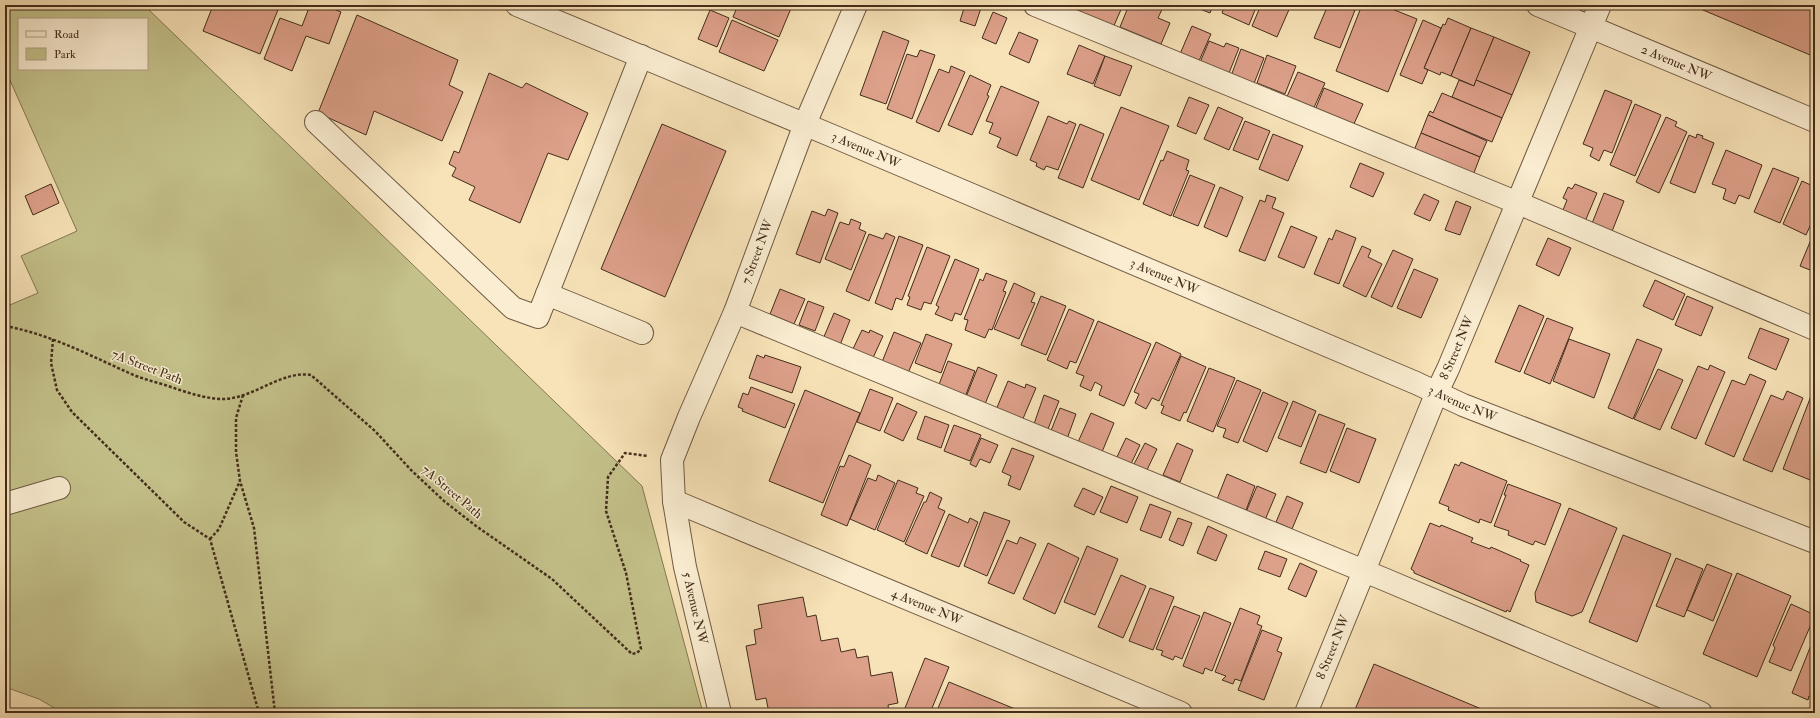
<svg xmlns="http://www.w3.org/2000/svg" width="1820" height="718" font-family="'IM FELL Double Pica',serif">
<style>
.green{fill:#c4c18a;stroke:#847753;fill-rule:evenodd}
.building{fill:#dda089;stroke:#432d1c}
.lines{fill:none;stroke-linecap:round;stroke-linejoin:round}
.minor-casing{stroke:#705a43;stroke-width:24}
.path{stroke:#432d1c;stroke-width:2.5;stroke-dasharray:3 2;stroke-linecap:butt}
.minor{stroke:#faedd1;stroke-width:22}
.labels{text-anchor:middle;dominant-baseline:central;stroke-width:3;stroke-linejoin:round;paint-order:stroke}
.street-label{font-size:13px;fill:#432d1c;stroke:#faedd1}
</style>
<rect width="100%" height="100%" fill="#f8e3b8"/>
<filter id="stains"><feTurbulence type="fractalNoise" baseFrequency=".005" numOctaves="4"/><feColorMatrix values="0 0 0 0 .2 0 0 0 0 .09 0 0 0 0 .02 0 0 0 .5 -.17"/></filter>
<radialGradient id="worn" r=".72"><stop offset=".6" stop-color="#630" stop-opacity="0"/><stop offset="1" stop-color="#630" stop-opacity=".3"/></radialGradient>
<path class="green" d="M5 5H149L148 9 642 486 703 713H63L39 699 5 687V532H8L5 525V307L38 293 21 256 77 231 5 69ZM19 19H147V69H19Z"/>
<g class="building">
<path d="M203 5H280L260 54 203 31 212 8Z"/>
<path d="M310 5H324L341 12 329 44 306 36 292 71 264 59 280 18 302 26Z"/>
<path d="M738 5H790L792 6 779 37 733 17Z"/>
<path d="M965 5H982L975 26 960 21Z"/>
<path d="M1067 5H1123L1112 30 1066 9Z"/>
<path d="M1129 5H1164L1158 18 1170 23 1161 44 1120 27Z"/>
<path d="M1190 5H1213L1210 13Z"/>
<path d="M1225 5H1257L1249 25 1222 13Z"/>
<path d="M1261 5H1291L1277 37 1252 26Z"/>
<path d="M1328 5H1357L1340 48 1314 38Z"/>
<path d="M1362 5H1382L1417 19 1388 92 1336 71Z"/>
<path d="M1691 5H1815V57Z"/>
<path d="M710 10 729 18 717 47 698 39Z"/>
<path d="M993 12 1007 18 996 44 982 38Z"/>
<path d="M357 15 458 60 449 85 463 92 442 141 374 111 366 135 318 113Z"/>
<path d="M1448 18 1471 28 1451 76 1441 72 1440 75 1424 68 1443 24 1445 25Z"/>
<path d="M732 20 778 40 764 71 719 52Z"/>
<path d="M1423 20 1441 28 1424 68 1428 70 1422 84 1400 75Z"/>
<path d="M1192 26 1211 34 1198 63 1180 54Z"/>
<path d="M1471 28 1494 37 1474 86 1451 76Z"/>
<path d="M883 31 909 41 886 104 860 95Z"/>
<path d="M1019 32 1038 40 1029 63 1009 54Z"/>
<path d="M1494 37 1530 52 1512 95 1476 80Z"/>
<path d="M1209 41 1224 47 1226 43 1239 48 1229 73 1199 65Z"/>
<path d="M1079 45 1105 56 1093 84 1067 74Z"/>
<path d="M1241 49 1264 58 1253 86 1231 76Z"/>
<path d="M920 50 935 55 912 119 887 109 907 54 917 57Z"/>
<path d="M1267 55 1296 66 1285 94 1257 83Z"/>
<path d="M1105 56 1132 66 1120 96 1094 86Z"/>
<path d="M951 66 965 72 939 132 916 122 939 69 949 73Z"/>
<path d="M1298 72 1325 83 1312 112 1285 101Z"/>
<path d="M489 73 522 88 526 83 588 113 568 160 548 153 520 223 469 200 475 187 452 176 456 168 449 164 454 151 459 153Z"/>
<path d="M970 75 991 85 987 95 989 96 972 135 948 125Z"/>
<path d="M1459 80 1474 86 1476 80 1512 95 1502 118 1452 97Z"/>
<path d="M1001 86 1039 102 1017 156 997 147 1001 138 989 133 993 123 986 121Z"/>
<path d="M1324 88 1363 104 1353 126 1315 110Z"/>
<path d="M1605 90 1632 101 1612 153 1604 150 1599 161 1590 156 1593 148 1583 144Z"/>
<path d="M1442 93 1502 118 1492 142 1428 115 1430 111 1433 113Z"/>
<path d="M1189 97 1209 105 1196 134 1177 126Z"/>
<path d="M1635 104 1661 115 1635 176 1610 165Z"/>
<path d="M1121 107 1169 126 1139 200 1091 180Z"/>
<path d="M1218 107 1243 118 1229 150 1204 139Z"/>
<path d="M1428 115 1487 141 1480 157 1421 133Z"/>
<path d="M1048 116 1067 124 1069 121 1076 124 1058 170 1046 166 1044 170 1036 166 1037 163 1030 160Z"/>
<path d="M1666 117 1677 122 1675 126 1687 132 1659 193 1636 182Z"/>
<path d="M1245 121 1270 131 1258 160 1233 150Z"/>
<path d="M662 124 726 151 665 297 601 269Z"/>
<path d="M1080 124 1104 134 1083 188 1058 178Z"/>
<path d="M1421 133 1480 157 1472 178 1413 153Z"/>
<path d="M1273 134 1303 146 1288 181 1259 169Z"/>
<path d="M1697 134 1703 136 1702 138 1714 143 1695 193 1670 183 1689 135 1696 138Z"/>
<path d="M1726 150 1762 165 1749 199 1739 195 1735 204 1723 199 1726 189 1712 184Z"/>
<path d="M1167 151 1189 160 1186 170 1189 171 1171 216 1143 204 1161 160 1163 161Z"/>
<path d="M1360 163 1384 173 1373 197 1350 187Z"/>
<path d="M1773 168 1799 178 1780 223 1754 212Z"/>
<path d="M1190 175 1215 185 1198 226 1173 216Z"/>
<path d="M1802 181 1815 187V215L1806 235 1783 224Z"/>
<path d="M51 184 59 203 33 215 25 196Z"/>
<path d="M1575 184 1597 193 1584 224 1561 215 1567 200 1563 198 1568 187 1572 189Z"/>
<path d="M1220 187 1243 197 1227 237 1204 227Z"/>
<path d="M1604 193 1624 201 1611 234 1591 226Z"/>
<path d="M1424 194 1439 201 1430 221 1414 214Z"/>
<path d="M1267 195 1276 198 1272 208 1284 213 1265 261 1239 251 1260 200 1265 202Z"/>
<path d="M1456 201 1471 207 1460 235 1445 230Z"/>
<path d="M828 209 838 213 820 263 796 254 812 211 825 216Z"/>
<path d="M851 219 861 223 859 229 866 232 851 270 825 259 840 222 849 225Z"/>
<path d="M1291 226 1317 237 1304 268 1278 257Z"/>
<path d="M1336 230 1356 238 1339 284 1314 274 1329 238 1332 240Z"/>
<path d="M1815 230V272L1800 266Z"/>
<path d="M886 233 895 237 869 301 846 291 869 234 883 239Z"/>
<path d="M899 236 923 245 902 300 896 298 892 310 875 303Z"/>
<path d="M1548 238 1571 248 1559 276 1536 265Z"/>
<path d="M1362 246 1371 250 1368 257 1382 264 1366 297 1343 286Z"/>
<path d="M927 247 950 256 931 304 924 302 921 310 907 305 910 297 908 296Z"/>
<path d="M1393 250 1413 259 1392 307 1371 297Z"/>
<path d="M955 259 979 269 961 315 955 313 952 321 935 314 939 307 936 305Z"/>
<path d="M1414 269 1438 279 1421 318 1397 308Z"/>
<path d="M986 273 1007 281 1003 291 1006 292 992 330 989 329 985 338 965 330 968 320 964 319 980 279 983 281Z"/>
<path d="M1655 280 1685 294 1673 320 1643 306Z"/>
<path d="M1014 283 1035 293 1031 302 1035 303 1019 339 994 329Z"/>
<path d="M780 289 805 299 794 324 770 314Z"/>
<path d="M1041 296 1066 306 1046 355 1021 345Z"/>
<path d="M1687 296 1713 307 1701 336 1675 325Z"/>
<path d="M808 301 824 307 815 331 799 325Z"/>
<path d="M1519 305 1544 316 1520 372 1495 362Z"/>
<path d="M1069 309 1094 320 1076 363 1070 361 1067 369 1047 360Z"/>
<path d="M834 313 850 320 840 345 823 339Z"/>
<path d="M1547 318 1573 328 1550 384 1524 373Z"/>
<path d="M1098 321 1151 344 1124 406 1099 395 1102 386 1095 382 1091 391 1080 386 1084 376 1076 373Z"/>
<path d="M1760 328 1789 339 1776 370 1748 358Z"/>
<path d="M862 330 869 333 870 330 883 336 872 360 852 351Z"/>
<path d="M894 332 921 343 908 373 882 362Z"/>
<path d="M926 334 952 344 941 373 915 363Z"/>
<path d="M1569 339 1610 354 1594 398 1553 381Z"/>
<path d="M1637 339 1662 349 1633 419 1608 408Z"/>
<path d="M1156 342 1181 354 1159 401 1152 398 1146 409 1135 403 1139 394 1134 392Z"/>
<path d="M757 355 764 358 765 355 801 367 792 393 749 378Z"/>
<path d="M1181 356 1206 367 1186 413 1184 412 1180 421 1161 413 1164 406 1161 405Z"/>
<path d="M948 361 975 371 965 397 938 387Z"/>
<path d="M1710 365 1725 372 1696 439 1671 428 1698 366 1708 370Z"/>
<path d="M978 367 997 375 985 404 966 397Z"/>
<path d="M1209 368 1235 378 1213 432 1187 421Z"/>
<path d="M1658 369 1683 380 1660 430 1634 419Z"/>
<path d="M1750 374 1766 381 1734 457 1705 444 1732 380 1745 385Z"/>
<path d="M1237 380 1261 390 1238 443 1223 437 1226 429 1217 426Z"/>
<path d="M1008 381 1025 388 1026 384 1036 388 1022 421 996 410Z"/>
<path d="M751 387 795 404 785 428 742 411 743 409 738 407 743 393 748 395Z"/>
<path d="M870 389 893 398 880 431 857 422Z"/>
<path d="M805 390 860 413 823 503 769 481Z"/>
<path d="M1787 391 1803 398 1772 472 1743 460 1771 395 1783 400Z"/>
<path d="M1263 392 1288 403 1267 452 1243 441Z"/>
<path d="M1044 395 1059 401 1048 429 1034 424Z"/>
<path d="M1811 396 1815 398V482L1783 469Z"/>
<path d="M1293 401 1316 411 1301 447 1278 438Z"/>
<path d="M897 403 917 412 903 441 884 432Z"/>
<path d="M1060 408 1076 414 1067 439 1050 433Z"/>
<path d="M1091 413 1114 423 1102 452 1078 442Z"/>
<path d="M1319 414 1345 424 1326 473 1300 463Z"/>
<path d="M925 416 949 425 941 448 917 439Z"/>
<path d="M954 425 981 435 970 461 944 451Z"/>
<path d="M1347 428 1376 439 1359 483 1330 471Z"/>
<path d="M981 438 998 445 990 463 980 459 976 467 970 464Z"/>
<path d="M1126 438 1140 445 1130 466 1116 459Z"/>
<path d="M1145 443 1157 449 1146 472 1133 466Z"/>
<path d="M1177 443 1193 450 1180 482 1163 475Z"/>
<path d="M1012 448 1034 456 1020 490 1008 485 1011 476 1002 472Z"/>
<path d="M849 455 871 465 847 526 821 515 840 466 844 467Z"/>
<path d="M1461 462 1507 481 1491 523 1480 519 1479 523 1448 510 1449 507 1439 503 1455 464 1459 466Z"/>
<path d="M1227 474 1255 486 1245 513 1216 502Z"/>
<path d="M878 475 895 483 875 530 850 519 868 478 876 481Z"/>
<path d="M898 480 918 488 916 493 924 496 904 542 877 530Z"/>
<path d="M1508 484 1561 504 1545 545 1535 541 1533 545 1508 535 1509 531 1494 526 1506 495H1504Z"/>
<path d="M1111 486 1138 497 1127 523 1100 512Z"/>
<path d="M1257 486 1276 494 1265 520 1246 512Z"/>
<path d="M1083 488 1103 497 1094 515 1074 506Z"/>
<path d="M930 492 942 498 938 508 945 511 927 554 905 544 924 502H926Z"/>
<path d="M1287 496 1303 503 1292 529 1276 522Z"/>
<path d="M1150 504 1171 512 1161 538 1140 530Z"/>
<path d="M1569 508 1617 528 1582 612 1572 616 1536 602 1535 593Z"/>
<path d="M984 512 1010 521 987 576 964 566Z"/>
<path d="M949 514 968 523 970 518 978 522 959 567 931 556Z"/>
<path d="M1178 518 1192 523 1183 546 1169 540Z"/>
<path d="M1430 523 1440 527 1441 525 1473 538 1471 542 1490 549 1491 547 1521 560 1520 561 1529 565 1510 612 1507 610 1506 612 1414 573V571L1411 569Z"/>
<path d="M1208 526 1227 535 1216 561 1197 553Z"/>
<path d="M1623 535 1671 554 1637 642 1589 622Z"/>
<path d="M1020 537 1036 544 1014 594 988 583 1007 540 1017 544Z"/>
<path d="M1048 543 1079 558 1055 614 1023 599Z"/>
<path d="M1087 546 1118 559 1095 615 1064 602Z"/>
<path d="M1265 551 1287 559 1280 577 1258 569Z"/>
<path d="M1676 558 1703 569 1684 617 1656 606Z"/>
<path d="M1300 563 1317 571 1306 597 1288 589Z"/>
<path d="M1707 564 1732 574 1713 621 1687 610Z"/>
<path d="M1737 573 1791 596 1757 677 1703 654Z"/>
<path d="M1121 575 1146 586 1123 638 1098 627Z"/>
<path d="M1150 588 1174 597 1153 650 1129 641Z"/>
<path d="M803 597 807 617 816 615 821 641 838 638 841 652 855 649 857 658 868 656 871 676 892 672 898 703 888 705 889 713H769L766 698 756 700 746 646 756 644 754 630 762 628 758 605Z"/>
<path d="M1791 604 1815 615 1791 671 1769 662 1775 648 1773 645Z"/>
<path d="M1174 606 1200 616 1182 659 1175 656 1173 660 1161 655 1163 651 1156 649Z"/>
<path d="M1240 608 1260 616 1257 624 1262 626 1241 681 1235 679 1233 684 1222 680 1226 676 1215 672Z"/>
<path d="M1204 612 1231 623 1212 671 1205 668 1203 674 1183 666Z"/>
<path d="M1262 630 1282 638 1277 651 1282 653 1264 700 1238 690Z"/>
<path d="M1815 635V698L1809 696 1808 700 1792 693Z"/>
<path d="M925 658 949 667 930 713 919 711 918 713H903Z"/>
<path d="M1374 664 1491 713 1354 712Z"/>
<path d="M949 682 1025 713H936Z"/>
</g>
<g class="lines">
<g class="minor-casing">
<g id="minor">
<path id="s1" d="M517 5 835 137 1416 383 1463 405 1815 542"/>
<path d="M1035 5 1518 203 1815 329"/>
<path id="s2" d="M1538 5 1815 121"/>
<path d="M316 122 513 308 538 317 641 56"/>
<path d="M547 294 642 333"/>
<path d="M735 312 1386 580 1701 713"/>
<path id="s3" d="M674 501 1181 713"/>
<path d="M5 504 59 488"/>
<path id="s4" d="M720 713 685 567 674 501 672 460 689 417 735 312 805 124 856 5"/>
<path id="s5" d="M1306 713 1437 392 1448 369 1600 5"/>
</g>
</g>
<g class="path">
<path d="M5 326C49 334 87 354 127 372 139 378 152 381 165 385 183 391 201 398 221 399 252 400 281 370 311 375L375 431 411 470 444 501 476 526 552 579 632 654 637 653 641 649 626 573 606 511 608 477 625 453 648 456"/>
<path d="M53 339 51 363 57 390 72 412 184 522 210 539 259 713"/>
<path d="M243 395 236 418V452L240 481 254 528 275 713"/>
<path d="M210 539 219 529 240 481"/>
</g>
<use href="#minor" class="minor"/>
</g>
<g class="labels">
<g class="street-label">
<text stroke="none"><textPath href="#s2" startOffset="150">2 Avenue NW</textPath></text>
<text stroke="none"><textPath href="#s1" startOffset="378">3 Avenue NW</textPath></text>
<text stroke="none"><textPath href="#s4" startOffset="483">7 Street NW</textPath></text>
<text stroke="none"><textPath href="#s1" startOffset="702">3 Avenue NW</textPath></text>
<text stroke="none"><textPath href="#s5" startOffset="395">8 Street NW</textPath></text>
<text transform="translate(147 367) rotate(21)">7A Street Path</text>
<text stroke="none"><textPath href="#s1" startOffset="1026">3 Avenue NW</textPath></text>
<text transform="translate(452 492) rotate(40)">7A Street Path</text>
<text stroke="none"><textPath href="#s3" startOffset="274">4 Avenue NW</textPath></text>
<text transform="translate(695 608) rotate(77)">5 Avenue NW</text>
<text stroke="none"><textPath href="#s5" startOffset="71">8 Street NW</textPath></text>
</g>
</g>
<rect width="1820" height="718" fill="none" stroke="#f8e3b8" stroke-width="20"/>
<rect x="6" y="6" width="1808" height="706" fill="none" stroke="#432d1c" stroke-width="2"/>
<rect x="10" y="10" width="1800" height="698" fill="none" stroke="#432d1c"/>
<rect x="18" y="18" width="130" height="52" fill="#faedd1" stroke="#b1a089"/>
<rect x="26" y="31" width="20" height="6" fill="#faedd1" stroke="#b1a089"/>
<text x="54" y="38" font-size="12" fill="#432d1c">Road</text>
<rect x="26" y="48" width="20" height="12" fill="#c4c18a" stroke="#b1a089"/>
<text x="54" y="58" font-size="12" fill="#432d1c">Park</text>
<rect width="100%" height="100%" filter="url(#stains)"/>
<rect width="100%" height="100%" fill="url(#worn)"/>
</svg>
